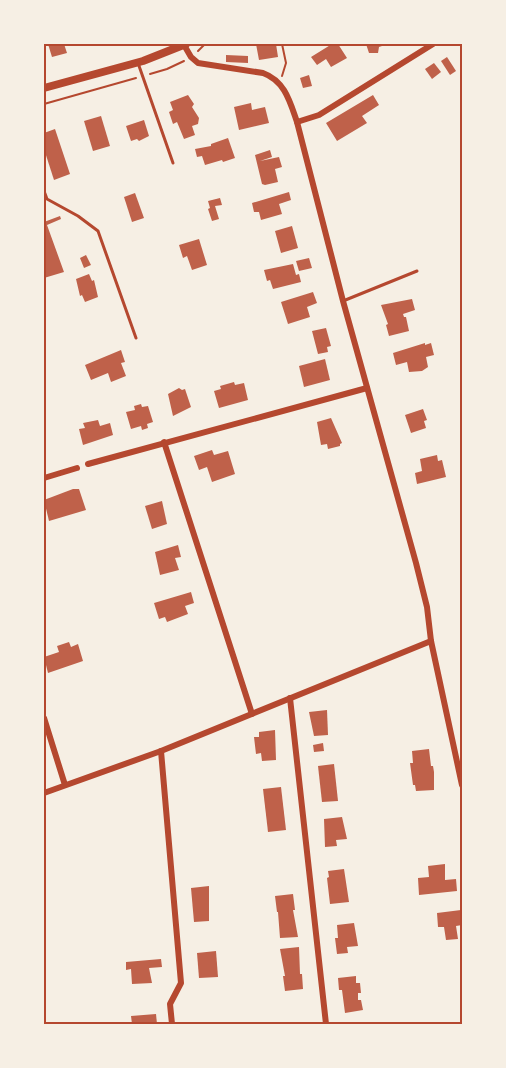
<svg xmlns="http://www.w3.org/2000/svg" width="506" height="1068" font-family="Mulish,sans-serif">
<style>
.building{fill:#bf614a}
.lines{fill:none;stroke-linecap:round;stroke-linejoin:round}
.path{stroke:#b5482f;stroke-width:2}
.service{stroke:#b5482f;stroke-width:3}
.minor{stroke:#b5482f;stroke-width:6}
.tertiary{stroke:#b5482f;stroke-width:8}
.neatline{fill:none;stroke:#b5482f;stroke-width:2}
</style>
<rect width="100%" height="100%" fill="#f6efe4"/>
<g class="building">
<path d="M48 44H64L67 53 52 57Z"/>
<path d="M256 44H276L278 57 259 60Z"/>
<path d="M332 44H338L347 58 331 67 326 59 317 65 311 57Z"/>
<path d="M366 44H385V45L379 47 378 53H369Z"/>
<path d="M226 55 248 56V63L226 62Z"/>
<path d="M447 57 456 71 450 75 441 61Z"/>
<path d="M434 63 441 72 432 79 425 69Z"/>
<path d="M309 75 312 86 303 88 300 78Z"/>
<path d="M188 95 194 104 192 107 199 118 198 124 192 126 195 135 184 139 177 122 173 124 169 112 173 110 170 102Z"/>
<path d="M373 95 379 105 362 116 367 123 337 141 326 123Z"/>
<path d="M251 103 252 110 265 107 269 123 239 130 234 107Z"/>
<path d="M101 116 110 146 93 151 84 121Z"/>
<path d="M144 120 149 136 139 141 137 139 131 141 126 126Z"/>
<path d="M55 129 70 174 54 180 44 149V133Z"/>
<path d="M228 138 235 158 223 162 222 160 205 165 202 156 197 157 195 149 211 146V144Z"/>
<path d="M270 150 272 157 260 161 279 157 282 167 275 169 278 182 265 185 262 184 255 155Z"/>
<path d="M289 192 291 200 279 204 282 214 261 220 259 212H254L252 203Z"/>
<path d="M135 193 144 218 132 222 124 197Z"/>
<path d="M220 198 222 205 215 206 219 219 212 221 208 209 210 208 208 201Z"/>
<path d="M60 216 61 219 47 225 64 272 44 278V222Z"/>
<path d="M292 226 298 248 281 253 275 231Z"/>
<path d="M199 239 207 265 192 270 187 256 183 258 179 245Z"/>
<path d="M86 255 91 265 84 268 80 258Z"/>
<path d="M309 258 312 268 299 271 296 261Z"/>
<path d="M293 264 296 275 299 274 301 282 273 289 270 280 267 281 264 270Z"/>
<path d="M89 274 92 281 94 280 98 297 85 302 82 295 80 296 76 279Z"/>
<path d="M313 292 317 303 307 307 310 317 288 324 281 302Z"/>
<path d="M412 299 415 310 403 314 404 317H406L409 331 389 336 386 325 388 324 381 305Z"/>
<path d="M326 328 331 346 327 347 328 352 318 354 312 331Z"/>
<path d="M425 343V345L431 343 434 355 426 357 428 367 422 371 409 372 407 362 396 365 393 353Z"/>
<path d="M121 350 125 362 121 363 126 376 111 382 108 373 91 380 85 365Z"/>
<path d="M325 359 330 380 304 387 299 366Z"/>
<path d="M234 382 235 385 244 383 248 400 219 408 214 391 221 389 220 386Z"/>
<path d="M179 388 182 390 185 389 191 407 173 416 168 394Z"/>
<path d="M141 404 142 407 148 406 153 422 147 424 148 428 142 430 141 426 131 429 126 412 135 410 134 406Z"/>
<path d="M423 409 427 420 424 421 426 428 411 433 405 415Z"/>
<path d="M331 418 342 443 340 444V446L328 449 327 444 321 445 317 422Z"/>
<path d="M98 420 100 426 110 423 113 435 83 445 79 429 85 428 83 423Z"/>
<path d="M212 450 214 455 228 451 235 474 212 482 207 467 199 470 194 456Z"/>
<path d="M437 455 438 461 442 460 446 477 417 484 415 473 422 471 420 459Z"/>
<path d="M73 489H79L86 510 49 521 44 500Z"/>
<path d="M162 501 167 524 152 529 145 506Z"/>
<path d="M178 545 181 557 175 558 179 570 160 575 155 552Z"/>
<path d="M191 592 194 603 185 606 188 614 167 622 165 617 159 619 154 603Z"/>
<path d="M69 642 71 647 78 644 83 661 48 673 44 657 59 652 57 646Z"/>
<path d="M327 710 328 735 314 736 309 712Z"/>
<path d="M275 730 276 760 262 761 261 753 256 754 254 737H259V732Z"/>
<path d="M323 743 324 751 314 752 313 745Z"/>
<path d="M429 749 431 766H433L434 772V790L416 791 415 785H413L410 763H413L412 751Z"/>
<path d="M334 764 338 801 322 802 318 766Z"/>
<path d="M281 787 286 830 268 832 263 789Z"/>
<path d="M342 817 347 839 336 840 337 846 325 847 324 819Z"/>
<path d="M445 864V880L456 879 457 891 419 895 418 878 429 877 428 866Z"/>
<path d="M344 869 349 902 330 904 327 878 329 877 328 871Z"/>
<path d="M209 886V921L194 922 191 888Z"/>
<path d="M293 894 295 910H293L298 937 280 938 278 912H277L275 896Z"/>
<path d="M461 910 460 921H462V925L456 926 458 939 446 940 444 927H438L437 913Z"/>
<path d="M354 923 358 946 347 947 348 953 337 954 335 938H338L337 925Z"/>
<path d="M299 947 300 974H302L303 989 285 991 283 976H285L280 949Z"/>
<path d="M216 951 218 977 199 978 197 953Z"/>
<path d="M161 959 162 967 149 968 152 983 132 984 131 969 126 970V962Z"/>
<path d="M356 976V983H360L361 993H358V1000H361L363 1010 345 1013 342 990H339L338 978Z"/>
<path d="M156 1014 157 1024H132L131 1016Z"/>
</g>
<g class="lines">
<g class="path">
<path d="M198 51 205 44"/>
<path d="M150 74 167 69 184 61"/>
<path d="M282 76 286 63 282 44"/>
<path d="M44 104 136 78"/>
</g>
<g class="service">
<path d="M138 63 173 163"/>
<path d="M44 191 47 199 78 216 98 231 136 338"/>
<path d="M343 301 417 271"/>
</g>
<g class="minor">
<path d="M184 45 191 57 198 63 263 73C285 81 290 102 297 122L343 301 416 563 427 607 431 641 462 785"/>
<path d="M297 122 319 115 433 44"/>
<path d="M164 442 252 714"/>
<path d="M88 464 367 388"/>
<path d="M44 478 77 468"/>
<path d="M290 698 326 1024"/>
<path d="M44 718 65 785"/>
<path d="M161 751 181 983 170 1004 172 1024"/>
<path d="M44 793 161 751 431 641"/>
</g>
<path class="tertiary" d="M44 88 143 61 186 44"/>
</g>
<rect width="506" height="1068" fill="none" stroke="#f6efe4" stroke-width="90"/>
<rect x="45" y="45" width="416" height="978" class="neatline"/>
</svg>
